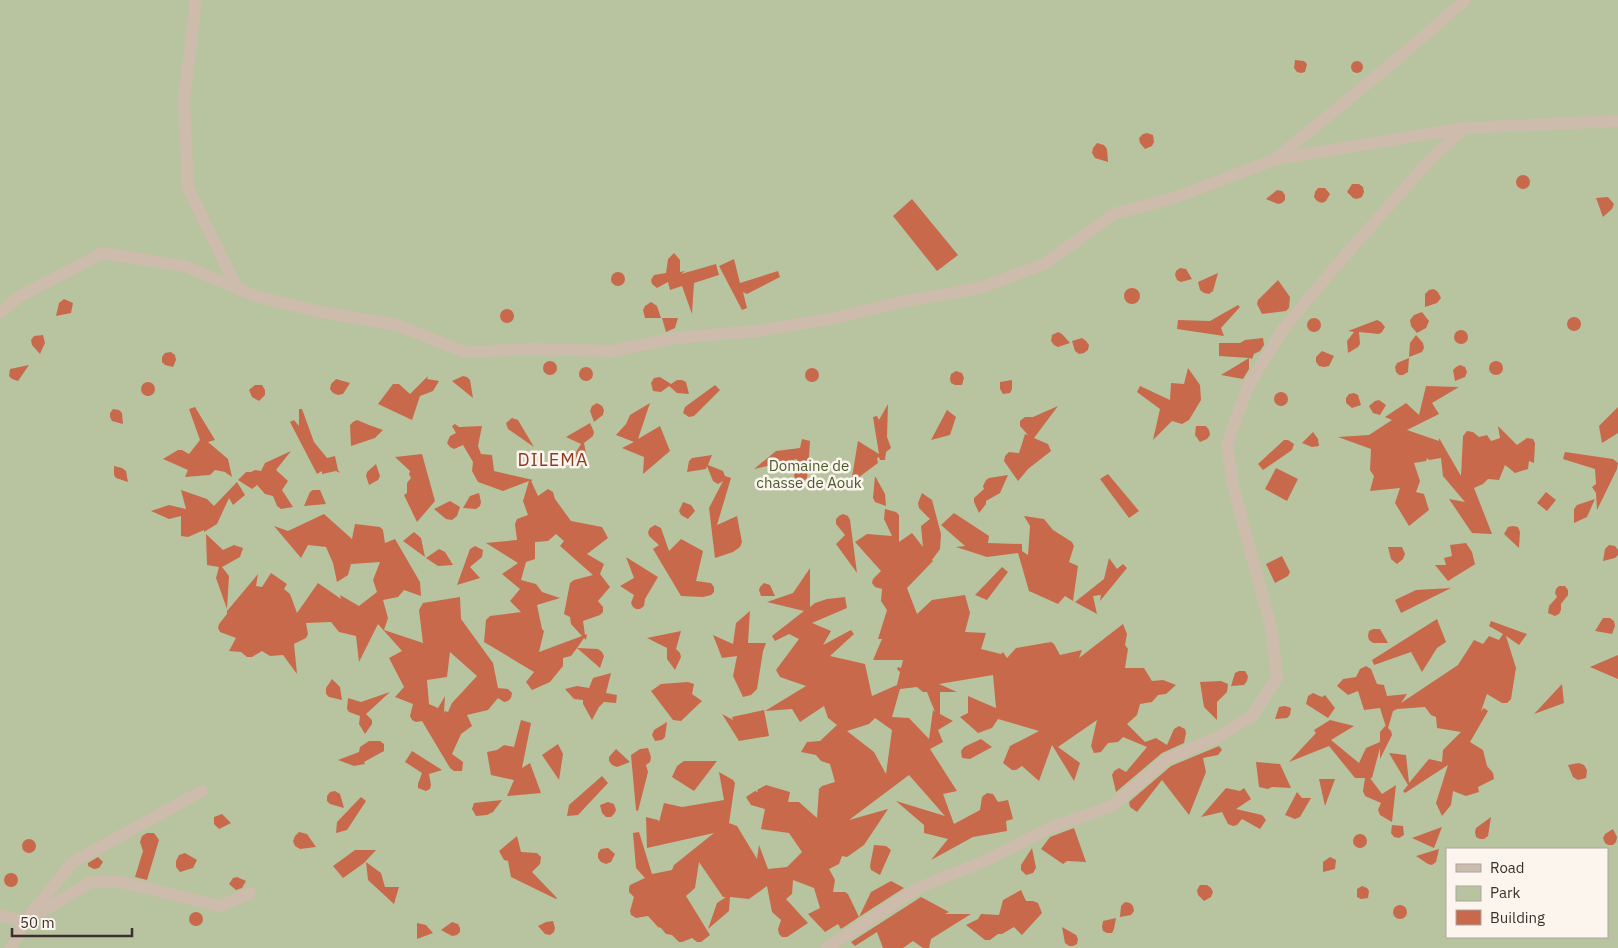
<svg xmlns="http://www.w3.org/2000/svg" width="1618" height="948" font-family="'IBM Plex Sans',sans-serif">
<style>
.green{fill:#b8c4a0;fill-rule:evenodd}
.building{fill:#c8694b;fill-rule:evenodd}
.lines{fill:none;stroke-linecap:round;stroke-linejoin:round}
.minor{stroke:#cdbbac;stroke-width:12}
.labels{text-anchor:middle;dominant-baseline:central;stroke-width:5;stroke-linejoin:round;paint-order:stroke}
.park-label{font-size:15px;fill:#4a5a2e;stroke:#fbf5ee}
.quarter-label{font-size:18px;letter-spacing:1px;fill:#8c3b22;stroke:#fbf5ee}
</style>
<rect width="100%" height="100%" fill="#f4ebe1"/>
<path class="green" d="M0 0H1618V948H0ZM1447 849H1607V937H1447Z"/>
<g class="building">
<path d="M1295 60 1304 61 1307 64 1305 72 1301 73 1297 72 1294 68Z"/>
<circle cx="1357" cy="67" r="6"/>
<path d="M1147 133 1153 135 1154 142 1152 146 1145 149 1140 143 1139 138 1143 134Z"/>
<path d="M1097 143 1104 145 1107 149 1108 162 1095 158 1092 153 1093 148Z"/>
<circle cx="1523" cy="182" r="7"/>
<path d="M1352 184H1359L1363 187 1364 192 1362 197 1357 199 1353 198 1347 192Z"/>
<path d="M1318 188H1325L1330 194 1326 201 1322 203 1317 201 1314 197 1315 192Z"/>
<path d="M1277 190 1282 191 1285 195V200L1282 203 1278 204 1266 199Z"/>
<path d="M1608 197 1614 204 1612 209 1603 217 1596 198Z"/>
<path d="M912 199 958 255 937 271 893 216Z"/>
<path d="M674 253 680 260V272L685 271 681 274 716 264 719 275 694 283 692 314 682 286 670 290 668 282 657 288 652 284 651 280 654 275 666 273 668 259Z"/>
<path d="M734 259 740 283 778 271 780 277 747 294 743 292 747 308 742 310 719 266Z"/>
<path d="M1180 268 1186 269 1192 279 1181 282 1177 280 1175 275 1176 271Z"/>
<circle cx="618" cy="279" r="7"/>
<path d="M1218 273 1213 291 1209 294 1204 293 1200 290 1198 282Z"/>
<path d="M1278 280 1290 297 1289 308 1286 311 1262 314 1257 304 1258 300Z"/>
<circle cx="1132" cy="296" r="8"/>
<path d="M1434 289 1438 292 1441 298 1437 303 1425 307V294L1429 290Z"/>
<path d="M64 299 73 303 71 313 56 316 59 303Z"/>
<path d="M651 302 657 306 661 318H645L643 310 645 306Z"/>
<path d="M1238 305 1240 307 1221 328 1224 336 1177 329 1178 320 1210 321Z"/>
<circle cx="507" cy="316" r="7"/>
<path d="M1422 312 1429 321 1426 328 1417 333 1411 326 1410 320 1414 315Z"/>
<circle cx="1574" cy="324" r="7"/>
<path d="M662 318H678L675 328 666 332Z"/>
<circle cx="1314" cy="325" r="7"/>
<path d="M1377 320 1381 322 1385 327 1382 332 1379 334 1359 332 1360 344 1358 347 1348 353 1347 341 1354 332 1348 331Z"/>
<circle cx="1461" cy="337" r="7"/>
<path d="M1058 332 1062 334 1070 343 1058 347 1054 345 1051 341 1052 335Z"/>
<path d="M43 335 45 343 40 354 32 345 31 340 34 336Z"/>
<path d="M1416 335 1423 343 1424 348 1422 352 1409 357 1410 343Z"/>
<path d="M1082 338 1086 341 1089 345 1088 350 1084 353 1079 354 1075 351 1072 341Z"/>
<path d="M1263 338 1264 345 1260 351 1254 354 1252 359 1249 358V369L1243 379 1221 375 1249 358 1219 356V343H1240L1245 340Z"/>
<path d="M1322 351 1334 356 1329 366 1324 367 1319 366 1316 362V357Z"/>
<path d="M171 352 175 355 176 360 173 367 165 365 162 362V357L165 353Z"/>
<path d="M1409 358 1408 372 1403 375H1399L1396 372 1395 367 1397 363Z"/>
<circle cx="550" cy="368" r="7"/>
<circle cx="1496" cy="368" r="7"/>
<path d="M29 365 18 381 12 379 9 376 10 369Z"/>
<path d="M1460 365 1465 367 1467 372 1465 377 1455 381 1453 370 1456 367Z"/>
<circle cx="586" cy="374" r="7"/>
<path d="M1188 368 1200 385 1201 400 1189 420 1182 424 1172 421 1153 440 1160 409 1137 392 1140 386 1170 400 1171 383 1184 384Z"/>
<circle cx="812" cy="375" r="7"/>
<path d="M956 371 962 373 964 378 962 385H955L951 383 950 379 951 374Z"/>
<path d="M428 376 427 379 439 381 433 391 420 396 412 420 378 404 393 384H399L410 394Z"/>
<path d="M463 376 467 377 470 380 473 398 452 381Z"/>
<path d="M660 377 671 384 677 380H682L686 382 689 394 677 393 669 386 661 392 653 391 651 383 654 378Z"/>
<path d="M336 379 350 383 343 394 338 395 333 393 330 389 331 384Z"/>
<path d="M1012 380V389L1010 393 1003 394 1000 389V382Z"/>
<circle cx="148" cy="389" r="7"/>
<path d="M255 385H262L265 390V395L259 401 252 397 249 390Z"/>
<path d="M715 385 720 390 694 416 689 417 683 413 685 407Z"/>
<path d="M1426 386 1459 387 1432 403 1439 414 1407 430 1439 441V438L1461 476 1463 436 1467 431 1473 432 1479 437 1487 435 1491 441 1500 438 1498 426 1517 445 1527 438 1533 439 1535 443 1534 463 1529 461 1528 469 1515 473 1505 465 1499 480 1488 479 1483 484 1474 488 1492 534 1472 533 1449 499 1465 502 1443 476 1441 458 1429 460 1427 458 1426 461 1414 463 1420 481 1416 492 1424 494 1429 510 1409 526 1395 503 1400 488 1370 491 1374 476 1370 470 1371 449 1338 437 1369 435 1392 420 1385 417 1406 403 1419 415Z"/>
<circle cx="1281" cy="399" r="7"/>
<path d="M1354 393 1358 395 1361 405 1352 408 1346 403V398L1349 394Z"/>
<path d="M1379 400 1386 405 1380 415 1373 413 1369 406 1375 401Z"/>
<path d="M597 403 602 406 604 410 603 415 594 422 590 411 592 406Z"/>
<path d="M650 403 638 439 660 426 670 451 643 474 644 457 622 448 634 442 616 435 626 424 630 415Z"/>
<path d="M888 404 887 437 891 448 886 452 885 460H880L879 457 877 458 878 463 851 483 858 441 879 454 873 417 877 416 879 420Z"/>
<path d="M1058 406 1034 438 1048 444 1051 451 1028 469 1018 481 1004 461 1005 456 1009 452 1019 453 1025 434 1028 435 1020 426V421L1025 417H1033Z"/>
<path d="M195 407 215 440 208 442 228 459 232 477 225 472 215 470 210 475 185 477 188 470 163 459 178 450H182L189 454 200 440 189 409Z"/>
<path d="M1618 407V433L1602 443 1599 426Z"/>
<path d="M113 409 119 410 122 413 123 424 112 421 110 417V413Z"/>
<path d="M299 409H302L314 442 327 458 335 456 338 470 340 473 336 471 322 474V471L317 474 290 422 294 420 299 426Z"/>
<path d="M947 410 956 417 950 435 931 440Z"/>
<path d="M512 418 518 420 534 447 508 429 506 423Z"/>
<path d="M357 420 369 425 383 430 375 438 351 446 350 425 353 422Z"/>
<path d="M590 423 594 432 593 436 584 443 587 459 585 463 580 466 574 462 573 457 581 444 566 437Z"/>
<path d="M455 424 459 427 482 426 478 446 481 454 492 455 494 471 533 480 531 481 538 496 548 489 553 492 555 499 571 521 602 527 608 538 587 554 604 564 600 574 610 587 598 601 603 607V612L600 615 583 621 585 635 587 634 586 640 584 638 577 648 598 649 602 652 604 656 600 668 577 648 571 656 563 658V666L550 682 532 690 526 682 534 672 484 642 486 620 490 616 521 612 510 601 520 589 502 574 518 563 486 543 517 540 515 524 517 519 528 515 523 501 529 481 503 491 478 482 472 471 473 462 463 445 454 449 450 447 447 443 450 436 456 433 452 426ZM556 534 564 541 560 546 593 575 574 580 570 583 564 614 570 617 571 624 582 636 539 652 544 631 542 629 537 605 560 598 542 592 536 584 521 580 526 562 535 559V542L548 541Z"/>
<path d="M1196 426H1206L1209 430 1210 435 1207 439 1200 442 1195 435Z"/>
<path d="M1313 432 1318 439 1319 446 1312 447 1302 443Z"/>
<path d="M802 439 810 441 809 456 807 478 799 487 794 476 797 459 754 469 776 451 800 448Z"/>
<path d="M1284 440H1288L1294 444 1292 450 1263 470 1258 464Z"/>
<path d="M291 451 276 470 288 481 282 490 293 507 281 509 277 506 273 496 265 494 257 485 252 489 238 480 246 472H251L255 470 261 471 265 463Z"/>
<path d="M1565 452 1613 459 1618 463 1617 469 1597 510 1596 493 1592 487 1596 484 1595 469 1563 459Z"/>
<path d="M422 454 435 501 417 522 404 495 407 493V483L411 478 409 474 410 471 395 457Z"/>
<path d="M712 455 708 465 723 471 725 476 731 478 717 525 737 516 742 542 740 547 733 552 715 558 709 508 723 481 718 484 713 481 707 466 706 469 687 472 689 461 692 458Z"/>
<path d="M376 464 380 476 378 480 369 485 366 476 367 472Z"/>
<path d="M114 466 122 468 126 471 128 482 116 478 114 475Z"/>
<path d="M1276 468 1298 479 1287 501 1265 489Z"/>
<path d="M1108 474 1139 511 1129 518 1100 479Z"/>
<path d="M1008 475 1000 493 986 501V504L979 513 974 502V498L984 489 983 486 986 480 989 478Z"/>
<path d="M875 476 885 494 886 506 875 502 873 498Z"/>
<path d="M237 482 245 495 233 505 229 498 217 524 204 532V530L188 537 181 536V516L169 519 151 511 169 505 186 509 181 490 207 499 214 506Z"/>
<path d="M313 490H320L326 504 304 506 310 492Z"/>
<path d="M1546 492 1556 500 1547 511 1537 503Z"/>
<path d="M479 493 481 502 480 506 476 509 463 508 470 496Z"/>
<path d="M922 493 932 500 941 534 940 549 932 560 933 561 907 588 917 614 932 600 965 595 970 613 965 632 986 633 981 649 1001 654 1003 652 1007 658 1016 648 1051 642 1054 644 1060 655 1082 650 1079 658 1123 624 1127 634 1125 645 1128 649 1125 668H1144L1152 681 1163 680 1176 685 1166 694 1158 695 1152 702 1140 704 1137 715 1127 724 1145 742 1156 738 1167 745 1174 729 1179 726 1185 729 1186 733 1184 743 1162 753 1116 792 1112 775 1114 771 1119 768 1126 772 1147 747 1123 737 1118 742 1108 743 1101 752 1094 753 1091 746 1097 720 1058 747 1080 763 1074 781 1052 745 1039 781 1022 766 1016 770H1012L1003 763 1010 746 1039 731 998 719 992 728 978 733 960 717 968 713V696L996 708 993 675 939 684 957 692H940V714L953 721 938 730 943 742 930 749 957 791 943 794 954 824 980 810 982 797 987 793 993 794 998 802 1008 800 1013 819 1006 821 1007 831 973 837 931 860 948 839 924 833V825L896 801 945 816 909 775 849 820 888 809 864 845 847 857 842 856 839 864 829 869 835 880 833 892H845L848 894 859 917 841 929 838 924 825 932 808 914 820 908 814 888 793 880 792 894 786 899 808 923 787 937H782L779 934 778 929 781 920 772 912 767 886 749 899 730 897 729 911 708 929 717 903 726 897H723L699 862 695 888 686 896 710 935 701 942H697L692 938 682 942H679L672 935 666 934 661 928 658 927 648 916 636 918 631 915 630 911 634 897 629 892V888L630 885 645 878 636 868 633 833 639 832 652 874 672 870 674 865 714 833 647 848 646 817 658 820 659 822 664 803 682 807 724 800 719 772 733 780 735 783 729 823 737 826 757 859 759 845 768 869 787 867 802 852 789 833 761 829 765 809 751 805 746 797 755 791 758 792 757 790 766 785 790 792 788 802H799L817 818 819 789 822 786 835 782 830 764 821 761 816 755 801 752 807 742 820 741 837 725 828 718 824 706 800 722 792 709 765 711 806 686 780 677 776 670 799 639 789 634 775 641 772 636 804 611 767 602 793 593 810 568V607L815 603 827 599 845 597 847 608 812 623 831 631 823 645 851 630 854 634 830 656 865 664 872 696 897 685 900 672 897 669 898 667 901 668 903 660H873L882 639H878L887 610 881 601 882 589 875 587 872 583 873 579 881 571 855 542 867 534 892 536 884 519 885 509 896 512 899 515V542L912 533 923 547 921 526 930 519 919 508 918 503ZM917 687 923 692H927L935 712 933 710 929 739 909 718 892 717 900 689ZM875 718 892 730 886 774 874 752 847 731 869 724Z"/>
<path d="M1595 499 1587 517 1574 523V509L1577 505Z"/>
<path d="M450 501 460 507 457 516 452 520 446 519 434 509Z"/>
<path d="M683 502 691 505 695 511 688 519 681 515 679 511Z"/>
<path d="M954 513 989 536 988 543 1022 544V551L1028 555 1030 526 1024 516 1044 519 1053 530 1072 542 1074 546 1069 562 1078 566 1073 601 1065 596 1058 604 1029 591 1018 553 987 557 956 547 965 546 941 525Z"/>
<path d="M324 514 352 539 355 524 380 527 383 530 385 543 395 539 420 582 421 596 404 590 398 597 383 600 388 618 384 630 423 643 419 610 423 603 460 597 461 619 493 663 498 688 508 689 512 693 511 698 508 701 504 702 498 698 488 710 467 715 472 726 461 734 452 754 463 762 462 771H454L450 768 422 721 416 722 412 720 410 716 413 704 395 697 404 687 389 658 402 651 378 624 359 662 356 636 339 632 331 622 306 623 308 634 306 638 294 644 297 674 283 655 270 656 262 651 252 657H247L241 652 229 651 236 638 220 632 218 628 219 624 227 614V611L258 574 256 586 262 587 271 573 287 584 284 589 290 594 297 613 318 583 341 599 340 595 359 606 377 592 373 580 380 562 351 564 348 575 337 582 333 563 326 547 308 545 301 558 274 526 288 531ZM450 652 477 676 452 703 448 712 445 711 444 713 445 696 438 708 429 704 427 680 447 677Z"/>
<path d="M843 514 848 516 850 520 857 573 836 544 845 535 836 524V519L839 516Z"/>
<path d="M655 525 661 528 669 551 681 539 703 551 696 581 711 583 714 587V592L711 595 703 597 681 596 653 549 659 545 649 536 648 532 650 528Z"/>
<path d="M1513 526 1518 527 1520 532 1519 548 1504 534 1508 527Z"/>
<path d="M414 532 421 538 425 557 403 541Z"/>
<path d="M206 534 223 550 234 545 243 548 240 557 222 567 229 576 227 609 216 578 219 567 207 565Z"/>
<path d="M1466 543 1472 552 1475 564 1477 563 1448 581 1435 565H1446L1444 558 1452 556 1450 545Z"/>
<path d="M1609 545 1615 546 1618 550V555L1615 558 1603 561 1605 549Z"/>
<path d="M475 546 483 550 482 557 470 567 480 578 457 585 470 549Z"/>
<path d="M1388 547H1402L1405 554 1403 559 1397 564 1391 559Z"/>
<path d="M439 549 445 552 453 565 438 566 426 558Z"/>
<path d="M1282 556 1290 572 1288 576 1275 583 1266 564Z"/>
<path d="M626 557 658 577 645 599 644 606 640 609H636L633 607 631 603 634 595 620 586 634 578Z"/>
<path d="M1109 558 1117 569 1123 564 1127 568 1100 601 1101 595 1093 596 1097 614 1075 602 1104 579Z"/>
<path d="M1002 567 1008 572 987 600 975 595Z"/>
<path d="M764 583 770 585 775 596H761L759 590 760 587Z"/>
<path d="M1559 586H1565L1568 590V595L1561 604V610L1559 614 1555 616 1548 613 1549 606 1557 597 1555 593 1556 589Z"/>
<path d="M1451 588 1401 613 1395 600 1416 590Z"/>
<path d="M750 611 748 643H766L763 651 757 689 751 695 743 697 733 676 737 656 722 658 713 635 733 644 736 623Z"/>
<path d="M1603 618H1610L1614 621 1615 626 1612 634 1595 631Z"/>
<path d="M1437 619 1446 642 1437 648 1422 672 1411 652 1374 665 1372 660Z"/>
<path d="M1491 621 1527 634 1519 645 1506 636 1516 668 1511 699 1507 703H1502L1487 694 1481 711 1484 708 1488 711 1470 742 1483 750 1487 766 1493 773 1494 779 1478 787 1479 792 1466 796 1453 791 1451 805 1442 816 1436 803 1448 765 1405 793 1403 791 1408 785 1389 753 1406 755 1409 783 1429 759 1442 762 1443 750 1461 732 1437 728 1436 717 1431 715 1425 707 1397 709 1393 711 1388 728 1391 731 1392 735 1380 759V748L1372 778H1370L1382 794 1396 785 1392 822 1380 815 1378 810 1381 803 1365 796 1363 791 1365 778H1355L1329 746 1289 762 1316 733 1314 730 1330 720 1354 726 1331 740 1359 763 1366 748 1380 742V732L1385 726 1386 727 1380 708 1364 710 1358 691 1348 695 1337 686 1343 679 1356 677 1360 669 1366 666 1371 669 1377 684 1384 685 1387 696 1407 694 1401 703 1458 665 1474 640 1483 644 1489 636 1499 640 1503 634 1489 626Z"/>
<path d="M1373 629H1380L1388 643H1373L1369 640 1368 636 1369 631Z"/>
<path d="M681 631 676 649 680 653 681 657 675 670 667 659V648L647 638Z"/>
<path d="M1618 655V679L1590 667Z"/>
<path d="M1239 671H1245L1248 676 1247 681 1244 685 1231 686 1235 673Z"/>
<path d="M611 673 606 693 617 695 616 703 604 702 599 707 592 720 583 704V700L574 699 565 689 577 686 589 688 593 678Z"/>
<path d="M332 679 340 687 342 700 329 697 326 694V688Z"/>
<path d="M1221 681 1228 684 1227 692 1217 702V720L1204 707 1200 682Z"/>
<path d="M688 682 694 684 692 694 702 701 681 721 673 720 651 691 661 684Z"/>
<path d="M1562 684 1564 703 1534 714Z"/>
<path d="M390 692 366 714 372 720V724L365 734 359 724 360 716 349 712 347 709 348 698 361 702Z"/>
<path d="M1313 693 1322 697 1325 695 1335 708 1328 718 1306 704 1308 696Z"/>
<path d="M1285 706 1291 708 1290 715 1287 718 1275 719 1279 707Z"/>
<path d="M764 710 769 736 739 741 722 714 733 720 732 717Z"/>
<path d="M521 720 531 723 522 768 530 763 541 793 507 796 514 780 491 775 487 752 497 750 504 745 514 747Z"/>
<path d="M667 722 665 737 662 740 655 741 652 735 654 730Z"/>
<path d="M981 739 992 747 970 759 962 758 961 751 964 747Z"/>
<path d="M369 741H380L384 744V751L364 762 365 764 354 766 338 760 359 752 360 747Z"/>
<path d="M558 744 563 754 559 780 542 755Z"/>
<path d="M1219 746 1222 750 1218 755 1203 758 1206 772 1189 815 1162 780 1137 812 1130 807 1129 802 1171 766Z"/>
<path d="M648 748 651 757 650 762 646 765 648 772 638 811 636 810 631 755 640 749Z"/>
<path d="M616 749 630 762 617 767 612 765 609 761V757Z"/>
<path d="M412 751 442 770 429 774 431 785 430 789 426 791 418 788V784L422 773 405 762Z"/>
<path d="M684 761H717L694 791 672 777 677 766Z"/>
<path d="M1256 762 1280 764 1291 788 1272 787 1268 789 1259 787Z"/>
<path d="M1579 763 1584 765 1587 770 1586 778 1578 780 1573 777 1568 765Z"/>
<path d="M602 776 608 783 578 815 567 816 569 805Z"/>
<path d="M1319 779H1335L1325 806Z"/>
<path d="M1226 788 1240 791 1244 788 1251 799 1236 809 1262 815 1266 820 1260 829 1242 819 1237 825 1233 826 1228 824 1222 812 1201 817Z"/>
<path d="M335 791 340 794 344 808 330 804 327 801V796L330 792Z"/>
<path d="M1297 792 1302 798H1311L1300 817 1295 819 1285 815Z"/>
<path d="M361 797 366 801 347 830 336 833 337 822Z"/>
<path d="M502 800 493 812 487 815 476 816 472 809 474 803Z"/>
<path d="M608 802 614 804 616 810 614 814 611 817H606L602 813 600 805Z"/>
<path d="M222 814 231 823 219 829 214 824V817Z"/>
<path d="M1491 817 1488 836 1484 839H1480L1476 837 1475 832 1476 828Z"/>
<path d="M1392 825 1403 826 1404 835 1399 838 1394 837 1391 833Z"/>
<path d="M1442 827 1434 848 1412 838Z"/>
<path d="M1074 828 1086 862 1067 861 1063 864 1041 849 1050 837Z"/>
<path d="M1613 829 1617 837 1616 842 1613 845H1608L1605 843 1603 838 1605 834Z"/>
<path d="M299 832 307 834 316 847 300 849 295 846 293 841 295 836Z"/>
<path d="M147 833H154L159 840 147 880 135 877 143 851 140 842 142 836Z"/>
<circle cx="1360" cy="841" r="7"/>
<path d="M517 836 521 852 537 853 541 857 540 864 532 872 557 898 556 899 511 877 508 861 504 860 499 851Z"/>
<circle cx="29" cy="846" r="7"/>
<path d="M874 845 886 846 891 850 880 875 871 870 870 866Z"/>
<path d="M608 848 615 854 611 862 606 864 601 862 598 858V853L601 849Z"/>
<path d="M1032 848 1036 868 1033 873 1026 875 1021 870V865Z"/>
<path d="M1439 849 1436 862 1432 865 1428 864 1416 856Z"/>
<path d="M355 850H376L364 863 343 878 333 866Z"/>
<path d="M185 853 197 860 193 868 180 872 176 867V861L179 855Z"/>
<path d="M98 857 103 862 99 868 94 869 88 866V863Z"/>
<path d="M1330 857 1336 860 1335 869 1323 872V862Z"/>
<path d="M366 862 381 873 385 887H399L394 904 368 880Z"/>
<circle cx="11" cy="880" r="7"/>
<path d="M237 877 246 881 242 888 236 890 229 884 233 878Z"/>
<path d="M891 881 904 888 859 917 871 892Z"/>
<path d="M1200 885H1207L1211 888 1213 892 1211 897 1204 901 1198 895 1197 890Z"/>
<path d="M1362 886 1367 888 1369 891 1368 898 1361 899 1357 897V889Z"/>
<path d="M1021 890 1026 901H1033L1038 903 1042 913 1022 935 1014 927 1002 934H998L990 940H985L966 925 978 919 981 914 999 915 1003 900Z"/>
<path d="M921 897 949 912 945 914H971L931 939 929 948H923L913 941 903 948H883L877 932 855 946 851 942Z"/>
<path d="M1125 902 1130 903 1133 906 1134 911 1131 915 1120 917 1121 906Z"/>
<circle cx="1400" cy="912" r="7"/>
<circle cx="196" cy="919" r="7"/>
<path d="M1116 918 1114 929 1112 933H1107L1103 931 1102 927 1103 921Z"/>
<path d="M553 921 555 928 554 932 550 935 545 934 538 926 546 922Z"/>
<path d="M452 922 458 924 460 928V932L457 935 452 936 441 930Z"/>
<path d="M417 923 426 925 433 933 417 939Z"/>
<path d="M1062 927 1076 935 1078 939 1077 944 1073 946H1069L1065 943Z"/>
</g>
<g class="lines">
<g class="minor">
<path d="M196 0 184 99 188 188 237 288"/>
<path d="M1278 157 1396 60 1465 0"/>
<path d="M0 313 20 296 103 253 184 266 258 297 321 312 397 325 465 352 529 349 612 351 676 338 757 331 835 318 905 301 980 288 1044 264 1114 214 1177 197 1276 159 1464 128 1618 121"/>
<path d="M0 915 24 922 91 882H121L220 906 250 893"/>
<path d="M11 948 24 922 73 862 202 791"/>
<path d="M827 948 918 888 987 860 1052 827 1112 806 1167 759 1216 738 1252 716 1277 678 1272 631 1234 490 1227 445 1247 388 1284 328 1341 260 1427 163 1464 128"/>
</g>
</g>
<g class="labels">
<g class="park-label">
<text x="809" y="465">Domaine de<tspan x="809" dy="17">chasse de Aouk</tspan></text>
</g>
<g class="quarter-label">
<text x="553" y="459">DILEMA</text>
</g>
</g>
<rect x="1446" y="848" width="162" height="90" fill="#fbf5ee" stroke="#aea6a0"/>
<rect x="1456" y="864" width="25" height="8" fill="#cdbbac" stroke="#aea6a0"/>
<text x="1490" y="873" font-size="15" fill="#3b302b">Road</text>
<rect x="1456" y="886" width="25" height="15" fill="#b8c4a0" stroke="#aea6a0"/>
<text x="1490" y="898" font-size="15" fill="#3b302b">Park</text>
<rect x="1456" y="910" width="25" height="15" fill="#c8694b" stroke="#aea6a0"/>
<text x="1490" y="923" font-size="15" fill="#3b302b">Building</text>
<path d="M12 928v8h120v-8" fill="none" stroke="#3b302b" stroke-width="2.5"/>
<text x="20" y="928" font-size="15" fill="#3b302b" stroke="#fbf5ee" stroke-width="4" paint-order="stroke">50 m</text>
</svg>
